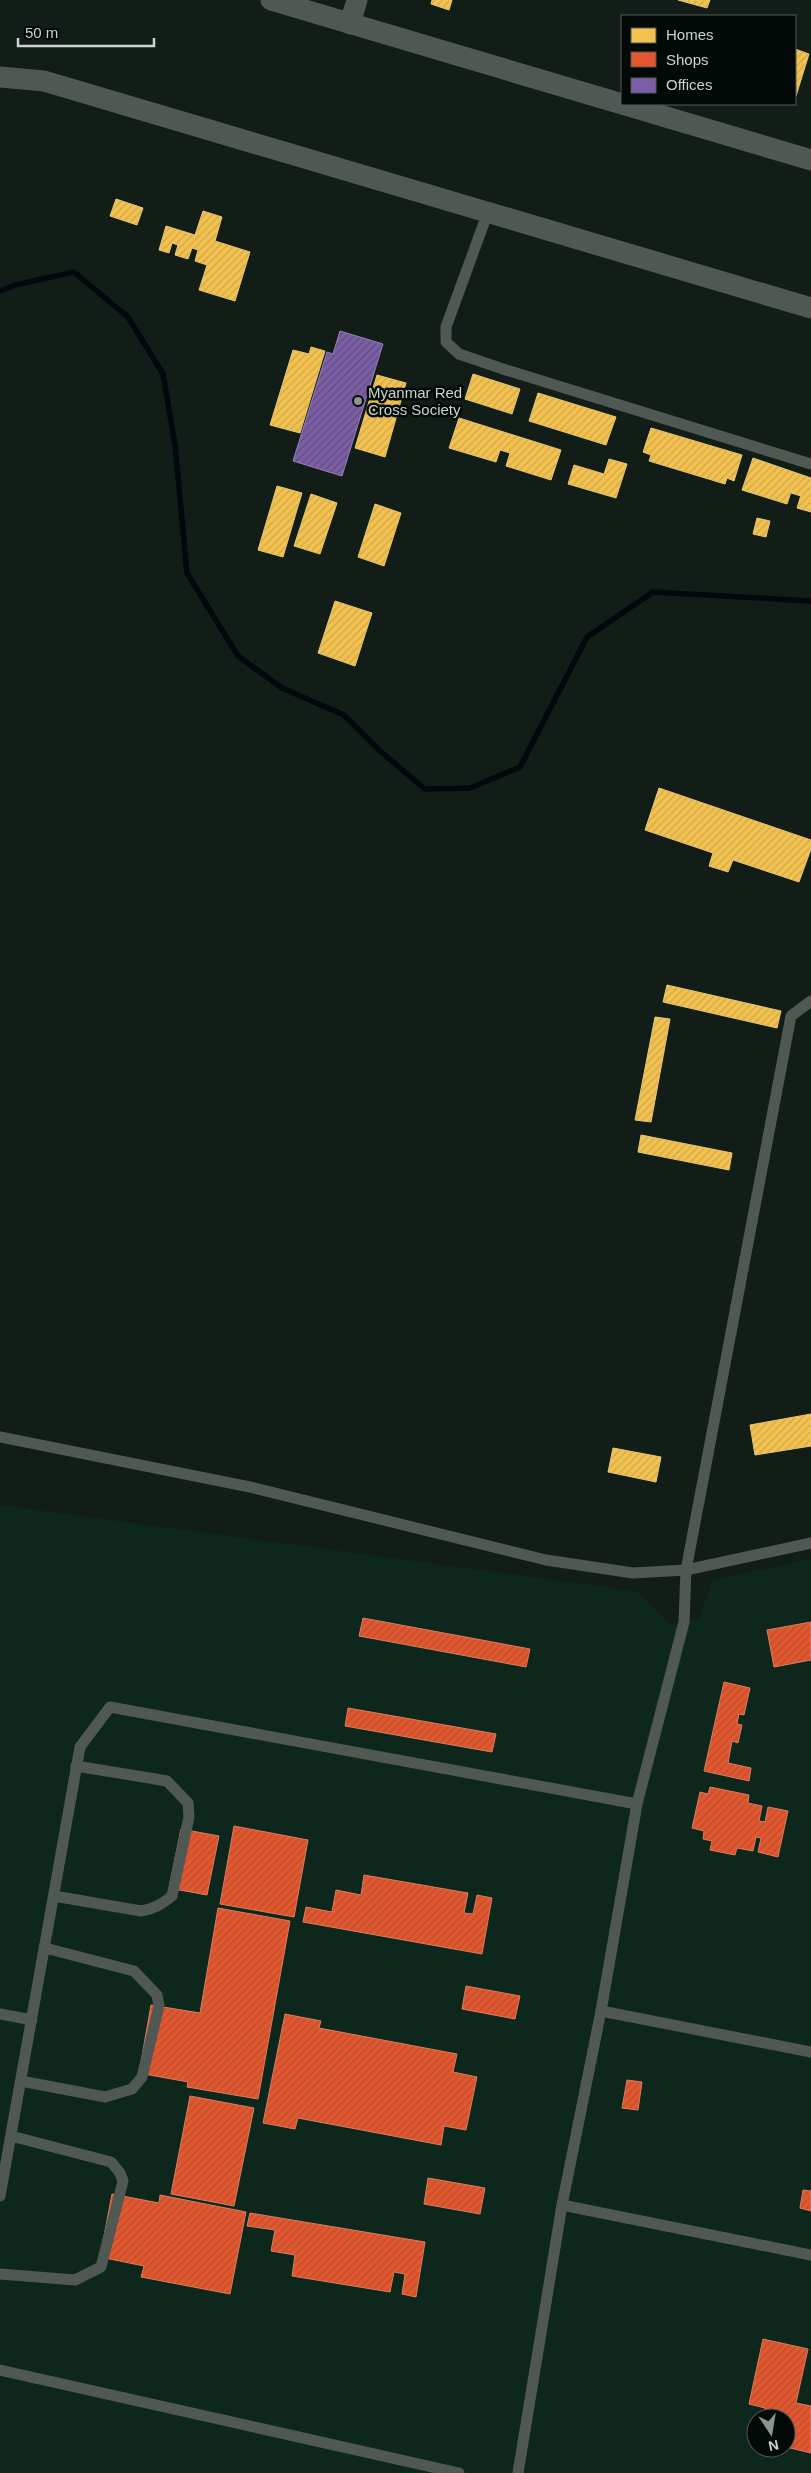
<svg xmlns="http://www.w3.org/2000/svg" width="811" height="2473" font-family="Helvetica,sans-serif">
<style>
.built{fill:#0e271c;fill-rule:evenodd}
.homes{fill:url(#homes-hatch);stroke:#e6c774}
.shops{fill:url(#shops-hatch);stroke:#dc7d5e}
.offices{fill:url(#offices-hatch);stroke:#9282b3}
.lines{fill:none;stroke-linecap:round;stroke-linejoin:round}
.stream{stroke:#02080d;stroke-width:5.5}
.lane{stroke:#505854;stroke-width:11}
.street{stroke:#505854;stroke-width:21}
.poi-dot{fill:#89958e;stroke:#030906;stroke-width:2}
.labels{text-anchor:middle;dominant-baseline:central;stroke-width:5;stroke-linejoin:round;paint-order:stroke}
.poi-label{font-size:15px;fill:#c9d5ce;stroke:#030906;text-anchor:start}
</style>
<defs>
<pattern id="homes-hatch" width="6" height="6" patternUnits="userSpaceOnUse" patternTransform="scale(1.25)"><rect width="6" height="6" fill="#f2c14e"/><path d="M-1 1l2-2M0 6l6-6M5 7l2-2" fill="none" stroke="#cea74b"/></pattern>
<pattern id="shops-hatch" width="6" height="6" patternUnits="userSpaceOnUse" patternTransform="scale(1.25)"><rect width="6" height="6" fill="#e4572e"/><path d="M-1 1l2-2M0 6l6-6M5 7l2-2" fill="none" stroke="#b25033"/></pattern>
<pattern id="offices-hatch" width="6" height="6" patternUnits="userSpaceOnUse" patternTransform="scale(1.25)"><rect width="6" height="6" fill="#7b5ea7"/><path d="M-1 1l2-2M0 6l6-6M5 7l2-2" fill="none" stroke="#5f5078"/></pattern>
</defs>
<rect width="100%" height="100%" fill="#121d18"/>
<path class="built" d="M0 1505 636 1591 671 1624 698 1620 713 1580 811 1559V2473H0ZM756 2418H786V2448H756Z"/>
<g class="homes">
<path d="M432 0H452L449 10 431 4Z"/>
<path d="M678 0H710L707 8Z"/>
<path d="M795 49 809 54 796 96H795Z"/>
<path d="M116 199 143 208 137 225 110 216Z"/>
<path d="M203 211 222 217 215 241 250 252 235 301 199 290 207 265 195 261 198 250 192 248 188 259 175 255 178 245 172 243 169 253 159 250 166 226 195 235Z"/>
<path d="M311 347 325 351 300 433 270 425 293 350 309 354Z"/>
<path d="M473 374 520 389 512 414 465 399Z"/>
<path d="M377 375 406 383 385 457 355 448Z"/>
<path d="M538 393 616 417 606 445 529 421Z"/>
<path d="M459 418 561 450 551 480 506 466 510 453 500 450 496 462 449 448Z"/>
<path d="M651 428 742 455 734 481 727 478 725 484 649 461 651 455 643 452Z"/>
<path d="M753 458 811 478V512L797 508 802 492 801 496 791 493 792 489 787 504 742 490Z"/>
<path d="M609 459 627 464 616 498 568 484 574 465 604 474Z"/>
<path d="M277 486 302 493 283 557 258 550Z"/>
<path d="M311 494 337 503 320 554 294 546Z"/>
<path d="M375 504 401 513 384 566 358 557Z"/>
<path d="M757 518 770 521 766 537 753 534Z"/>
<path d="M335 601 372 613 355 666 318 653Z"/>
<path d="M659 788 811 840V849L799 882 733 860 728 872 709 866 713 853 645 830Z"/>
<path d="M667 985 781 1011 777 1028 663 1002Z"/>
<path d="M655 1017 670 1019 651 1122 635 1120Z"/>
<path d="M641 1135 732 1153 729 1170 638 1152Z"/>
<path d="M811 1414V1446L755 1455 750 1425Z"/>
<path d="M613 1448 661 1457 656 1482 608 1472Z"/>
</g>
<g class="shops">
<path d="M363 1618 530 1649 526 1667 359 1636Z"/>
<path d="M811 1622V1660L774 1667 767 1630Z"/>
<path d="M724 1682 750 1688 744 1715 739 1714 737 1724 742 1725 738 1743 732 1741 728 1763 751 1768 749 1781 704 1771Z"/>
<path d="M348 1708 496 1734 492 1752 345 1726Z"/>
<path d="M710 1787 749 1795 748 1803 762 1806 759 1821 765 1822 768 1807 788 1811 778 1857 758 1852 761 1838 756 1837 753 1851 737 1848 735 1855 710 1850 712 1841 703 1839 704 1831 692 1828 700 1792 708 1794Z"/>
<path d="M234 1826 308 1840 294 1917 220 1904Z"/>
<path d="M181 1829 219 1836 207 1895 169 1888Z"/>
<path d="M364 1875 468 1893 464 1913 473 1914 477 1895 492 1898 482 1954 303 1922 306 1907 332 1912 336 1890 361 1895Z"/>
<path d="M218 1908 290 1921 258 2099 187 2087 188 2082 139 2073 151 2005 200 2013Z"/>
<path d="M466 1986 520 1996 515 2019 462 2009Z"/>
<path d="M285 2014 321 2021 319 2028 457 2054 453 2072 477 2077 466 2130 444 2126 441 2145 298 2118 295 2129 263 2123Z"/>
<path d="M627 2080 642 2082 638 2110 622 2108Z"/>
<path d="M190 2096 254 2108 234 2206 171 2194Z"/>
<path d="M428 2178 485 2188 480 2214 424 2204Z"/>
<path d="M803 2190 811 2191V2211L800 2208Z"/>
<path d="M112 2194 159 2203 160 2195 246 2212 230 2294 141 2277 144 2266 100 2257Z"/>
<path d="M250 2213 425 2242 416 2297 402 2294 405 2274 394 2272 390 2292 292 2276 295 2255 271 2251 275 2230 247 2226Z"/>
<path d="M763 2339 808 2349 796 2403 811 2406V2453L786 2447V2418H763L765 2408 749 2404Z"/>
</g>
<path class="offices" d="M340 331 383 344 342 476 293 461 327 352 333 354Z"/>
<g class="lines">
<path class="stream" d="M0 291 15 285 74 272 128 317 163 374 175 445 187 573 238 656 282 688 344 715 380 751 425 789 470 788 520 767 587 637 653 592 811 601"/>
<g class="lane">
<path d="M488 212 446 327V342L459 354 506 370 811 464"/>
<path d="M0 1437 250 1487 546 1560 633 1573 686 1570 811 1543"/>
<path d="M54 1896 141 1911C154 1909 162 1904 172 1896L189 1817 188 1803 167 1781 76 1766"/>
<path d="M601 2011 811 2052"/>
<path d="M0 2014 32 2020"/>
<path d="M21 2081 105 2097 132 2089 142 2077 159 2006 157 1995 134 1971 45 1948"/>
<path d="M0 2196 80 1747 110 1707 637 1804"/>
<path d="M562 2205 811 2255"/>
<path d="M0 2274 75 2280 101 2267 123 2181 120 2173 111 2162 11 2136"/>
<path d="M0 2370 459 2473"/>
<path d="M518 2473 562 2205 601 2011 637 1804 684 1622 686 1570 791 1016 811 1001"/>
</g>
<g class="street">
<path d="M271 0 811 160"/>
<path d="M350 24 357 0"/>
<path d="M0 77 44 81 811 308"/>
</g>
</g>
<circle class="poi-dot" cx="358" cy="401" r="5"/>
<g class="labels">
<g class="poi-label">
<text x="368" y="392">Myanmar Red<tspan x="368" dy="17">Cross Society</tspan></text>
</g>
</g>
<rect x="621" y="15" width="175" height="90" fill="#030906" stroke="#525b56"/>
<rect x="631" y="28" width="25" height="15" fill="#f2c14e" stroke="#525b56"/>
<text x="666" y="40" font-size="15" fill="#c9d5ce">Homes</text>
<rect x="631" y="52" width="25" height="15" fill="#e4572e" stroke="#525b56"/>
<text x="666" y="65" font-size="15" fill="#c9d5ce">Shops</text>
<rect x="631" y="78" width="25" height="15" fill="#7b5ea7" stroke="#525b56"/>
<text x="666" y="90" font-size="15" fill="#c9d5ce">Offices</text>
<g transform="translate(771 2433) rotate(168)"><circle r="24" fill="#030906" stroke="#525b56"/>
<path d="M0-4L9 19L0 12L-9 19Z" fill="#89958e"/>
<text y="-8" font-size="14" font-weight="bold" text-anchor="middle" fill="#c9d5ce">N</text>
</g>
<path d="M18 38v8h136v-8" fill="none" stroke="#c9d5ce" stroke-width="2.5"/>
<text x="25" y="38" font-size="15" fill="#c9d5ce" stroke="#030906" stroke-width="4" paint-order="stroke">50 m</text>
</svg>
